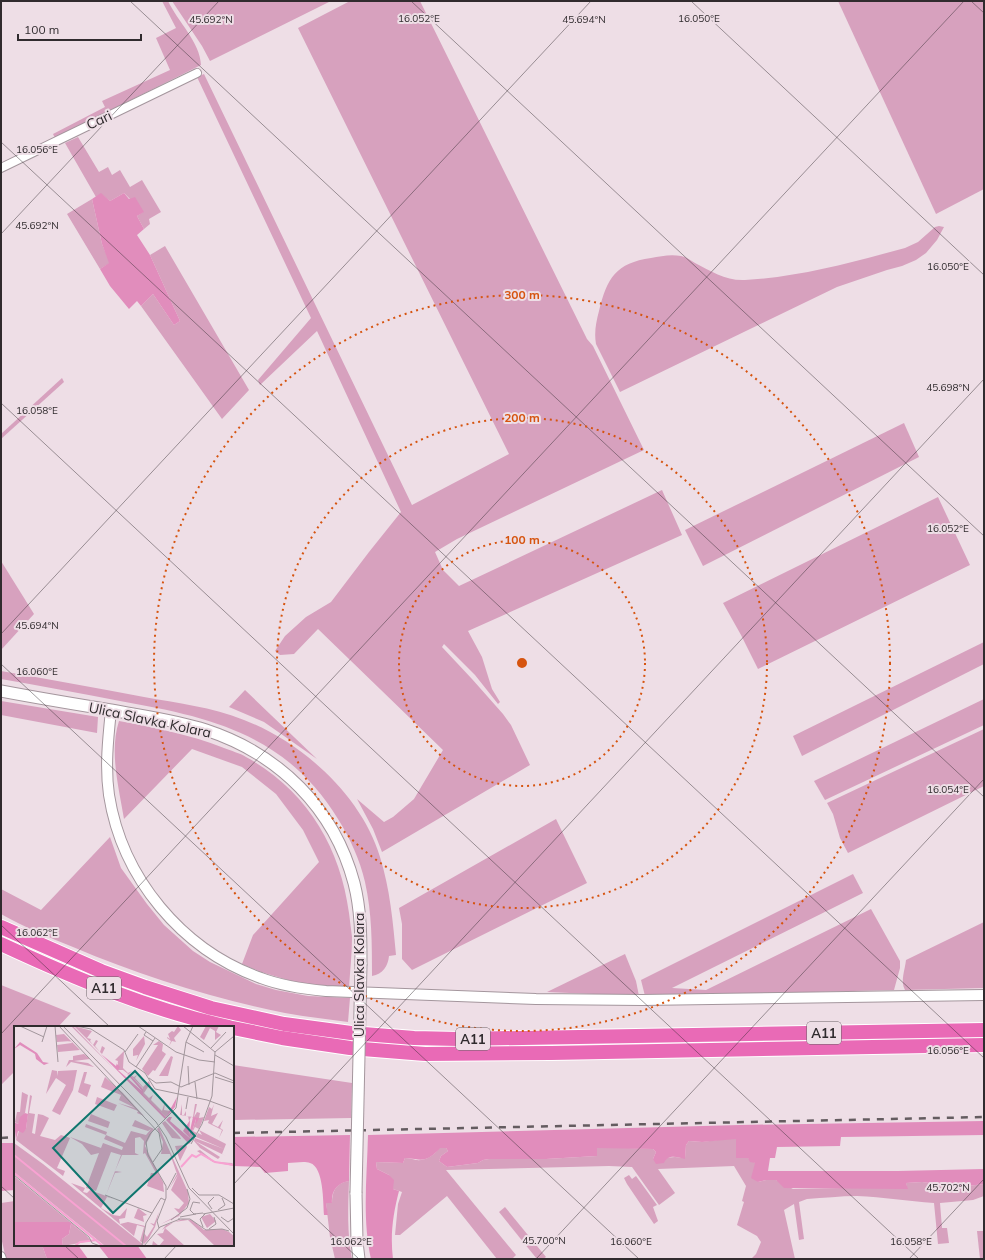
<svg xmlns="http://www.w3.org/2000/svg" width="985" height="1260" font-family="Mulish,sans-serif">
<style>
.green{fill:#d7a1be}
.forest{fill:#e18dbc}
.lines{fill:none;stroke-linecap:round;stroke-linejoin:round}
.minor-casing{stroke:#a4969d;stroke-width:10}
.tertiary-casing{stroke:#a4969d;stroke-width:12}
.secondary-casing{stroke:#a4969d;stroke-width:13}
.motorway-casing{stroke:#fff;stroke-width:16}
.minor{stroke:#fff;stroke-width:8}
.tertiary{stroke:#fff;stroke-width:10}
.secondary{stroke:#fff;stroke-width:11}
.motorway{stroke:#e96ab6;stroke-width:14}
.rail{stroke:#645c60;stroke-width:2.5;stroke-dasharray:7 7;stroke-linecap:butt}
.secondary-bridge-casing{stroke:#a4969d;stroke-width:13;stroke-linecap:butt}
.secondary-bridge{stroke:#fff;stroke-width:11}
.ticks{fill:none;stroke:#302b2e;stroke-width:1;stroke-opacity:0.45}
.ring{fill:none;stroke:#d6540f;stroke-width:2;stroke-dasharray:2 4}
.labels{text-anchor:middle;dominant-baseline:central;stroke-width:4;stroke-linejoin:round;paint-order:stroke}
.shield{fill:#eedee6;stroke:#696165;stroke-width:1}
.shield-label{font-size:13px;font-weight:bold;fill:#302b2e}
.street-label{font-size:14px;fill:#302b2e;stroke:#eedee6}
.inset-river{fill:none;stroke:#f8a2d2;stroke-width:2}
.inset-road{fill:none;stroke:#a2969c;stroke-width:1}
.view{fill:#0f766e;fill-opacity:0.15;stroke:#0f766e;stroke-width:2}
.inset-edge{fill:none;stroke:#302b2e;stroke-width:2}
.ticks-label{font-size:10px;text-anchor:middle;fill:#302b2e;stroke:#eedee6;stroke-width:4;stroke-linejoin:round;paint-order:stroke}
.centre{fill:#d6540f;stroke:#eedee6;stroke-width:2}
.ring-label{font-size:12px;text-anchor:middle;font-weight:bold;fill:#d6540f;stroke:#eedee6;stroke-width:4;stroke-linejoin:round;paint-order:stroke}
</style>
<rect width="100%" height="100%" fill="#eedee6"/>
<g class="green">
<path d="M162 1H168C178 22 200 42 201 65L55 138 53 134 105 107 102 101 170 70 156 38 176 28Z"/>
<path d="M172 1H331L210 61 202 46Z"/>
<path d="M350 1H420L587 339 593 346 644 450 457 539 435 552 443 570 459 586 662 490 682 535 468 631 482 657 492 689 500 702 498 704 475 675 444 644 442 647 472 679 503 714 511 725 530 765 382 852 373 829 357 799 384 822 393 817 414 799 443 750 318 629 294 654 280 655 275 651 285 636 306 617 331 602 369 552 401 512 317 331 260 385 258 380 311 318 197 77 204 74 412 505 509 454 298 28Z"/>
<path d="M838 1H984V189L936 214Z"/>
<path d="M78 137 99 172 108 167 112 175 120 170 130 187 142 180 161 212 149 219 150 224 144 229 137 216 143 212 124 193 110 201 101 194 96 197 65 143Z"/>
<path d="M92 199 102 244 110 263 100 269 67 214Z"/>
<path d="M939 226 944 227 937 240 926 253 916 260 902 266 887 270 837 287 620 392 596 344C594 333 596 322 599 311 607 278 616 263 651 258 661 256 671 254 681 256 686 257 690 260 695 263 711 271 726 281 745 280 800 277 853 262 905 248L918 242 935 227Z"/>
<path d="M165 246 249 390 222 419 141 306 153 294 174 325 180 321 150 255Z"/>
<path d="M62 378 64 382 1 439V434Z"/>
<path d="M904 423 919 457 703 566 685 530Z"/>
<path d="M938 497 970 565 758 669 741 635 723 603Z"/>
<path d="M1 561 34 614 1 650Z"/>
<path d="M984 642V664L802 756 793 736Z"/>
<path d="M1 671C49 679 96 688 144 697 177 703 212 707 244 720 302 742 362 796 380 857 390 889 393 922 396 955L389 956C388 966 383 974 372 976 372 944 372 913 365 882 360 860 350 838 338 819 286 734 210 717 120 701 80 693 41 686 1 679Z"/>
<path d="M245 690 317 759 264 722 229 707Z"/>
<path d="M984 699V725L825 800 814 781Z"/>
<path d="M1 701 98 717 97 733 1 715Z"/>
<path d="M119 721C156 728 188 734 224 748 231 751 240 753 246 757 306 790 340 846 349 913 350 921 351 929 352 937 352 954 350 971 349 988L298 983 261 972 242 964 253 935 319 862 303 830 276 794 242 767 192 749 124 819C119 788 109 752 119 721Z"/>
<path d="M984 729V786L848 853 840 838 833 814 827 803Z"/>
<path d="M556 819 587 883 412 970 402 959V924L399 908Z"/>
<path d="M110 837 121 868 147 904 164 925 193 951 210 962 256 984 276 990 308 996 350 998 348 1022C327 1019 306 1017 285 1013 212 998 141 976 73 947 48 937 24 927 1 914V889L41 910Z"/>
<path d="M853 874 863 893 672 988 706 990 871 909 900 961V968L894 990 645 996 641 980Z"/>
<path d="M984 922V988L905 990C900 981 905 970 906 960Z"/>
<path d="M625 954 636 981 639 996 547 992Z"/>
<path d="M1 985 71 1013 58 1027H15V1071L1 1085Z"/>
<path d="M233 1065 352 1083 351 1118 233 1120Z"/>
<path d="M725 1139H737L736 1158H748L755 1163 758 1182 766 1180H776L793 1189 844 1188H907L906 1183 922 1182 960 1187 984 1184V1196L973 1200 940 1203 942 1228H947L949 1243 938 1244 934 1203C908 1201 883 1197 857 1196 840 1196 824 1198 807 1199L799 1202 804 1239 799 1240 794 1204 784 1210 795 1259H751L756 1254 761 1242 757 1236 737 1225 744 1202 742 1201 746 1186 734 1166 658 1169 675 1193 659 1205 632 1167 609 1166 446 1170 516 1255 512 1259H497L447 1196 400 1235H395L398 1204 402 1192 393 1189 389 1175 377 1169 376 1162 403 1163 405 1158C409 1158 412 1159 416 1160 425 1161 434 1156 439 1148H446L448 1151 441 1156 439 1161 447 1167 478 1163 483 1160 489 1159H546L597 1156V1148L604 1147 653 1149 656 1152 653 1159 675 1157 685 1158 686 1145 689 1141 702 1142Z"/>
<path d="M629 1175 632 1179 636 1176 657 1205 653 1207 658 1221 654 1224 627 1184 624 1178Z"/>
<path d="M349 1181C348 1207 347 1233 352 1259H335L330 1237 326 1203H332C332 1191 336 1183 349 1181Z"/>
<path d="M15 1201V1245H42L47 1259H6L1 1237V1203Z"/>
<path d="M505 1207 546 1257 543 1259H537L499 1212Z"/>
<path d="M983 1231 984 1258 980 1259 977 1231Z"/>
</g>
<g class="forest">
<path d="M101 193 110 201 124 193 129 199 135 197 144 212 137 216 144 229 137 235 150 255 180 321 174 325 153 294 141 306 137 301 129 309 110 286 100 269 109 263 102 244 92 199Z"/>
<path d="M984 1121V1135L841 1137 840 1146 777 1147 775 1158H770L768 1171H898L984 1169V1184L960 1187 922 1182 906 1183 908 1189 784 1188 776 1180H766L758 1182 751 1178 755 1163 750 1162 748 1158H736V1139L702 1142 689 1141 686 1145 685 1159C677 1157 668 1154 664 1163L656 1164 653 1159 656 1152 653 1149 597 1148V1156L546 1159H489L483 1160 478 1163 447 1167 439 1161 441 1156 448 1151 446 1148H440C433 1156 426 1162 415 1159 411 1159 409 1158 405 1158L403 1163 376 1162 377 1169 389 1175 394 1180 393 1189 399 1191C393 1214 390 1235 393 1259H371C362 1219 367 1176 368 1135L740 1125Z"/>
<path d="M350 1135 349 1181C337 1183 331 1191 332 1203H326L328 1215H324C323 1203 324 1167 310 1163 304 1161 295 1163 288 1163V1171L265 1173 260 1167 233 1166V1137Z"/>
<path d="M1 1143H15V1190L1 1191Z"/>
<path d="M42 1245H78L88 1259H47Z"/>
<path d="M98 1245H137L147 1259H109Z"/>
</g>
<g class="lines">
<g class="minor-casing">
<g id="minor">
<path d="M1 168 197 73"/>
<path d="M1 1256 2 1259"/>
</g>
</g>
<g class="tertiary-casing">
<path id="tertiary" d="M111 710C108 739 105 767 109 795 122 878 182 950 261 978 282 986 304 989 326 991L536 999 642 1000 984 995"/>
</g>
<g class="secondary-casing">
<g id="secondary">
<path d="M1 691C38 698 74 704 111 710 143 716 175 720 206 730 279 754 334 808 354 883 361 910 361 937 361 964"/>
<path d="M356 1193 357 1242 359 1259"/>
</g>
</g>
<g class="motorway-casing">
<g id="motorway">
<path d="M1 927 101 971 145 987 211 1008 284 1024 351 1033 414 1038 458 1039 984 1030"/>
<path d="M1 944C74 978 150 1010 229 1027"/>
<path d="M233 1028 282 1038 350 1048 425 1054 551 1053 984 1045"/>
</g>
</g>
<use href="#minor" class="minor"/>
<use href="#tertiary" class="tertiary"/>
<use href="#secondary" class="secondary"/>
<use href="#motorway" class="motorway"/>
<g class="rail">
<path d="M233 1133 984 1117"/>
<path d="M1 1138 15 1137"/>
</g>
<g class="secondary-bridge-casing">
<path id="secondary-bridge" d="M356 1193 361 964"/>
</g>
<use href="#secondary-bridge" class="secondary-bridge"/>
</g>
<path class="ticks" d="M130 1 984 797M411 1 984 536M691 1 984 275M971 1 984 13M1 142 984 1058M1 234 219 1M1 403 919 1259M1 634 591 1M1 664 639 1259M1 925 110 1027M1 1034 964 1M233 1141 359 1259M233 1185 984 379M1 1186 15 1199M64 1245 79 1259M164 1259 177 1245M536 1259 984 779M909 1259 984 1179"/>
<g class="ring">
<circle cx="522" cy="663" r="123"/>
<circle cx="522" cy="663" r="245"/>
<circle cx="522" cy="663" r="368"/>
</g>
<g class="labels">
<g class="shield">
<rect x="87" y="977" width="34" height="22" rx="3"/>
<rect x="807" y="1022" width="34" height="22" rx="3"/>
<rect x="456" y="1028" width="34" height="22" rx="3"/>
</g>
<g class="shield-label">
<text x="104" y="988">A11</text>
<text x="824" y="1033">A11</text>
<text x="473" y="1039">A11</text>
</g>
<g class="street-label">
<text transform="translate(99 120) rotate(-25)">Cari</text>
<text transform="translate(150 720) rotate(12)">Ulica Slavka Kolara</text>
<text transform="translate(359 975) rotate(-90)">Ulica Slavka Kolara</text>
</g>
</g>
<g transform="translate(14 1026)">
<rect width="220" height="220" fill="#eedee6"/>
<path d="M57 0H59L99 42ZM60 0 78 5 73 12 77 13 76 15 79 19 82 14 84 15 81 20 86 26 88 20 91 22 88 28ZM164 0 167 4 160 12 162 16 158 15 155 20 157 15 153 12V11L156 13 154 8 158 5 160 6ZM192 0H205L202 6 207 9 201 14V5L196 2 190 14 186 11ZM50 8 66 24 44 26 43 19 58 17 57 15 43 16 42 9ZM130 10 131 18 122 35 124 29 119 30V23ZM145 15 149 18 148 25 152 28 141 45 139 44 134 50 128 43 144 19H139ZM110 25 109 42 114 47 118 45 115 48 120 51 123 49 121 52 129 61 135 55 137 61H134L130 67 135 72 139 69 137 74 148 85 151 76 150 84 156 85 152 91 128 69 129 62 118 51 109 44H104V35L101 34ZM70 28 76 33 60 35 74 37 80 41 57 36 52 41 55 34H59V30ZM157 30 159 31 154 50H145ZM38 44 43 45V50L44 45 63 44 59 64 46 89 38 85 52 59 42 52 32 68ZM70 46H73L70 57 77 59 73 71 64 66ZM91 51 109 67 130 90 123 87 124 85 104 77 121 82 105 74 107 69 87 61ZM8 66 14 69 11 87 4 98 1 96 3 86H6ZM16 69 18 70 15 87 21 88 18 107 21 108 24 88 29 89 35 92 26 110 41 114 47 109 56 112 43 142 51 145 49 150 2 114 5 105 12 103ZM83 71 103 79 100 85 81 78ZM168 78V89H170L172 85V90L179 91 181 78H183L180 91 183 86 186 87 185 92 190 91 185 103 181 101 179 105 183 107 178 113 176 112 182 93H185L177 91 175 95 174 90 166 89ZM200 78 197 90 204 87 198 98 204 101 209 94 206 102 209 104 205 112 208 104 194 97 195 94 190 95 195 81 198 83ZM77 88 96 96 94 102 74 95ZM121 94 140 103 131 120 151 160 149 157 150 166 133 160 137 147H142L131 127 129 128 130 115 126 111 121 112V127L125 129H108L101 145 108 146 101 147 92 169 107 129 97 126 82 165 72 162 85 127 77 129 68 118 56 111 87 122 89 117 108 124 109 121 90 113 92 109 71 101 72 98 93 106 92 109 111 117 117 105 132 109 137 103 134 105 118 100ZM151 95 166 111 167 113 158 112 148 97ZM145 101 174 166 175 177 165 190 147 198 166 188 160 182 165 183 170 177 157 164 164 149 155 163 163 148 156 128H147L149 116 143 103ZM185 104 212 118 208 128 212 130 181 115 206 131 204 133 186 122 180 115 181 112 210 123 182 111 184 107 188 109ZM0 117 29 138 131 220H91L0 146ZM172 119 173 121 166 135 161 120ZM186 124 201 136 218 137 220 140 199 136 183 125ZM0 150 56 196H0ZM57 157 71 162 69 166 73 167 76 164 100 173 93 171 87 182 99 189 106 190 113 182 111 192 105 193 106 198 114 196 131 200 130 207 133 211 140 200 136 197 140 198 145 186 141 201 134 214 130 218 126 215 130 201 123 199 120 210ZM124 182 133 189 129 190 130 196 120 192ZM196 188 202 195 193 202 187 191ZM169 193 178 194 190 204 208 203 215 206 220 210V220H201L174 194 160 196 148 204 152 199ZM57 198 72 209 77 215 49 220 48 213 55 208ZM151 202 171 220H138L139 215 145 220 150 214 143 208 149 207Z" fill="#d7a1be"/>
<path d="M6 16 23 27 29 36 35 37 30 39 22 33 21 28 6 19 0 23ZM87 28 102 40 104 34 103 38 106 41 104 44 128 65 113 48 118 51 129 63V69L152 91 163 71 161 81 151 93ZM11 87 14 88 12 103 9 107 4 105 2 114 0 96 4 98 6 91ZM155 91H158L156 95 178 114 175 118 152 94ZM179 91 185 92 182 98V93L176 112 169 105 176 94 175 109ZM0 196H56L72 209 57 198 55 208 48 213 49 220H0Z" fill="#e18dbc"/>
<path class="inset-river" d="M0 129 112 220M167 141 178 129 182 131 187 128 201 136 220 139M0 147 89 220M61 220 66 216 83 214"/>
<path class="inset-road" d="M6 0 30 11M41 0 44 36M45 0 145 107 148 123 139 136M49 0 142 96 152 111 175 162 220 208M62 0 77 3 110 24 115 36 131 47 141 63 193 74 220 84M124 0 162 26 185 34 201 36M169 0 201 26M132 6 130 9 139 15M28 16 33 0M172 16 190 26M197 22 212 6M111 26 124 8M201 29 220 40M174 40 175 59M122 41 141 12M201 51 220 57M135 52 142 57 157 56 167 61 201 47 220 55M181 56 183 73M172 83 174 71M177 118 188 98 198 70 201 26 220 10M0 149 75 211 78 217 86 220M178 162 185 169H205L220 178M153 164 162 147M91 169 138 187M186 177 179 176 176 184 180 188 189 187M198 183 194 177 200 171M204 184 211 179 208 172M189 188 220 182M166 191 182 188M207 191 214 196 220 192M164 193H176L192 204 208 203 215 205M157 194 173 182 176 173 173 163M189 201 186 193 192 187M145 202 143 195 152 172V160L134 129 132 116 136 108 162 82 172 16 179 0M195 203 202 198 200 191M128 219 132 197 147 172 151 174M130 220 146 201 166 193"/>
<path class="view" d="M121 45 181 110 99 187 39 122Z"/>
<rect width="220" height="220" class="inset-edge"/>
</g>
<g class="ticks-label">
<text x="699" y="22">16.050°E</text>
<text x="419" y="22">16.052°E</text>
<text x="211" y="23">45.692°N</text>
<text x="584" y="23">45.694°N</text>
<text x="37" y="153">16.056°E</text>
<text x="37" y="229">45.692°N</text>
<text x="948" y="270">16.050°E</text>
<text x="948" y="391">45.698°N</text>
<text x="37" y="414">16.058°E</text>
<text x="948" y="532">16.052°E</text>
<text x="37" y="629">45.694°N</text>
<text x="37" y="675">16.060°E</text>
<text x="948" y="793">16.054°E</text>
<text x="37" y="936">16.062°E</text>
<text x="948" y="1054">16.056°E</text>
<text x="948" y="1191">45.702°N</text>
<text x="544" y="1244">45.700°N</text>
<text x="351" y="1245">16.062°E</text>
<text x="631" y="1245">16.060°E</text>
<text x="911" y="1245">16.058°E</text>
</g>
<circle cx="522" cy="663" r="6" class="centre"/>
<g class="ring-label">
<text x="522" y="299">300 m</text>
<text x="522" y="422">200 m</text>
<text x="522" y="544">100 m</text>
</g>
<rect width="985" height="1260" fill="none" stroke="#302b2e" stroke-width="4"/>
<path d="M18 34v6h123v-6" fill="none" stroke="#302b2e" stroke-width="2"/>
<text x="24" y="34" font-size="12" fill="#302b2e" stroke="#eedee6" stroke-width="3" paint-order="stroke">100 m</text>
</svg>
